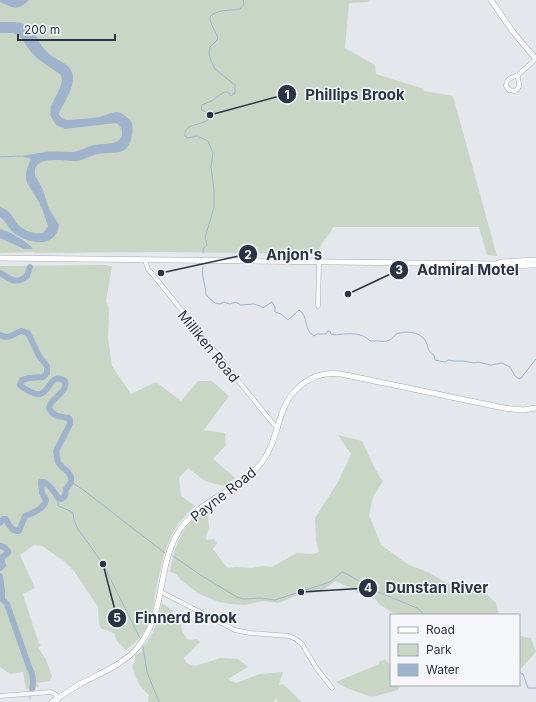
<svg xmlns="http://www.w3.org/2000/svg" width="536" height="702" font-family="Inter,sans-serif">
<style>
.green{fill:#c9d6c5}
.water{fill:#9fb4cc}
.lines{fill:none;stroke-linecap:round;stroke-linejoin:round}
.stream{stroke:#9fb4cc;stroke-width:1}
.river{stroke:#9fb4cc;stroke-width:6}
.minor-casing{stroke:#a9aeb7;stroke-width:5}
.major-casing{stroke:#a3abb8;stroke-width:6}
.minor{stroke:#f7f8fa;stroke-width:4}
.major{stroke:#fff;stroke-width:5}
.labels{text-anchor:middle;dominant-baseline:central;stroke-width:3;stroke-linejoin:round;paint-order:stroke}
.street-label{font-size:14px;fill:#2b3445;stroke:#f4f6f9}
.leader{fill:none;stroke:#2b3445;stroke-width:1.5}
.callout-dot{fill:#2b3445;stroke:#f4f6f9;stroke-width:1.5}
.mark-label{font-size:12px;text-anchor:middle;font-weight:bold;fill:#fff}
.callout-label{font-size:15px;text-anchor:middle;font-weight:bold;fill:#2b3445;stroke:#f4f6f9;stroke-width:3;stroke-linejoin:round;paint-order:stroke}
</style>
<rect width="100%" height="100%" fill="#e4e7ec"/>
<g class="green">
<path d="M29 0H369L368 2 349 3 345 48 375 65 376 74 424 89 423 91 453 96 497 256 487 255 479 227H333C329 238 323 238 319 250 309 252 309 247 298 254L165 252 35 253 34 252 0 253V2C13 8 17 11 29 0Z"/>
<path d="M107 265V266H112L106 301 109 309 108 338 112 366 131 394 156 382 181 401 198 381H212L229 396 204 430 225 433 226 445 213 459 235 478 224 486 205 481 188 468 179 478 181 496 195 506C166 530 162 561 155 596 153 606 153 615 148 625 143 636 135 643 126 650 120 644 116 642 114 633L102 629 99 624 98 607 74 571 64 561 42 546 34 545 20 555 35 588 23 594 38 641 41 645 38 647 46 660 52 676 50 681 37 683 39 687 26 689 23 672 10 674 0 667V266Z"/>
<path d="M338 435 362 441C369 455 374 469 383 481L373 497 369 515 381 545 409 565 428 572 452 586 484 592 496 603 499 615H408L393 613 379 604 374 597 361 596 354 589 335 581 329 586 319 592 299 595 278 603 263 601 245 605 231 604 219 602 199 594 181 580 176 574 170 572C176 542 181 526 207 507L210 510 208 515 209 527 206 537 207 540 214 539 217 543 213 549C219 556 222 563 228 568L236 567 252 568 263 566 272 567 297 553 313 554 319 552 316 541 315 518 338 482 351 454Z"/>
<path d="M162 603 172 610 178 623 181 624 182 631 187 639 191 640 197 639 200 642 184 658 186 663 195 666 221 658 238 659 248 667 228 679 236 683 260 674 283 672 279 685 283 684 302 702H278L275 698 274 702H148L149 695C138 685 136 680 132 665L135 662V655L142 652V647C154 639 158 616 162 603Z"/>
<path d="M519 636 531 638 536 652 519 671Z"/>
<path d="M385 659 391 666V685H401L398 690 372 697 346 688 336 682 379 664V662Z"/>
</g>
<g class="water">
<path d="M0 0H29C17 12 13 8 0 2Z"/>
<path d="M0 22C8 22 20 21 27 25 37 32 38 44 47 52 55 61 71 62 73 76 74 89 64 102 59 113V115C61 117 63 119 66 120 72 120 93 118 99 117 105 116 111 112 117 112 121 112 127 117 130 120 133 124 133 130 132 134 129 158 114 151 98 154 91 155 84 160 77 161 66 162 32 153 35 175L43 190 49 209 59 225C56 249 29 244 14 233 9 229 6 221 0 217V207C9 210 11 214 16 222 21 230 34 235 43 233L48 226C45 218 43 210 39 202 29 183 20 183 31 159L21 156C29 155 37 153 45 152 54 151 64 152 73 152 80 151 86 147 94 145 102 143 122 146 122 133 122 128 120 125 116 123L65 129 56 125 50 115 51 106 60 88 62 81 61 75 38 59 31 52 20 36 13 33H0Z"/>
<path d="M0 229C9 231 28 242 33 249H24L0 238Z"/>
</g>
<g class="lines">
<g class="stream">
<path d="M0 157 21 156"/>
<path d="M203 253V249L207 245 205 238 214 207V190L211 167 213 153 208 141 197 136 187 138 185 136C183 123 202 126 209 119L210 115 201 109 202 105 213 100 224 92H228L231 96 235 93V85L215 69 211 61 209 53 210 47 218 39C216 31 210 25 210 17 216 9 231 11 240 9L244 4 243 0"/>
<path d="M203 267C201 277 206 285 206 295L215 303 220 304 224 302 230 304 236 302 241 305 254 304 260 306 263 308 272 302 275 307V312L281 314 288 320 299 310C309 316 303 330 314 336L317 334H326L328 331H330L331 334 334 335C346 334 361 331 370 341 382 340 388 345 396 334 405 331 419 331 425 340 429 346 426 351 434 355L435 360 445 362 449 360 453 361H463L474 363 478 362 491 365 502 363 510 367 515 376 519 379 521 378 536 359"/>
<path d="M71 482 82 489 165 553"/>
<path d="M58 497V506L68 510 73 513 74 520 78 529 103 564 140 638"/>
<path d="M173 556 202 576 237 597 243 599 260 598 275 600 330 582 342 572 347 574 378 592 417 608 425 615"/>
<path d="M143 647 147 672 159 702"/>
<path d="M519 672 523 674 528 688H536"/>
<path d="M30 699V696"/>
</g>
<g class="river">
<path d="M0 273C11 279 15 285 27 276L30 267"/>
<path d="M0 335C10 340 12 334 21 331L28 333 39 356 47 366V373L43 377 29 378 22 380 20 385C23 388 27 390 31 392 50 403 48 369 65 381 68 393 51 397 49 408 53 417 61 417 69 418L70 420V424L56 451 58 462 62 467 68 472 71 477V482L66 489 65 496 61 499 58 498C55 492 50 486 44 482H41L42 493 46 500C44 509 33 513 25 516L19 531C13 532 8 525 6 519H3L0 523"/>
<path d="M0 546 4 547 8 551V553L1 558 3 565 0 568"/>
<path d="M0 576 2 590V599L7 604 29 667C33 674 34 681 32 689"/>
</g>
<g class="minor-casing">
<g id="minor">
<path d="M518 75C517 82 523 86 515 91L509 90 506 86C506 78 512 78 518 75Z"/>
<path d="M518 75 536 59"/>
<path d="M145 260 148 269 154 276 275 426 278 428"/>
<path d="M318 306 319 262"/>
<path d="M161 592 235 630 250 633 289 636 296 639 302 644 317 669 332 688"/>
<path d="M0 696 51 692 55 694 58 698 57 702"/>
</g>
</g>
<g class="major-casing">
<g id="major">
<path d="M491 0 513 32 536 59"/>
<path d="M0 258 497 264 501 262 536 260"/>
<path d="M497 264 501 266 536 265"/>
<path d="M52 702C61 696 70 690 80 684 100 673 123 665 138 647 166 612 157 572 176 536 196 499 238 493 262 462 280 439 276 406 299 387 311 376 325 372 341 374L504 408 523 410 536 408"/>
</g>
</g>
<use href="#minor" class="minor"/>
<use href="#major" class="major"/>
</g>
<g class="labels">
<g class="street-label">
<text transform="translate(209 346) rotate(51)">Milliken Road</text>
<text transform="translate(223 494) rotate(-38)">Payne Road</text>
</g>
</g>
<path class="leader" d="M210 115L287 94M161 273L248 254M348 294L399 270M301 592L368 588M103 564L117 618"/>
<g class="callout-dot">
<circle cx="210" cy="115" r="4"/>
<circle cx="161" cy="273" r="4"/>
<circle cx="348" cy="294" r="4"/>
<circle cx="301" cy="592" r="4"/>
<circle cx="103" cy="564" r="4"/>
<circle cx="287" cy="94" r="10"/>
<circle cx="248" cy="254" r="10"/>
<circle cx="399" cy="270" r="10"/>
<circle cx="368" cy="588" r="10"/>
<circle cx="117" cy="618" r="10"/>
</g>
<g class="mark-label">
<text x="287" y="99">1</text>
<text x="248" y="259">2</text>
<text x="399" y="274">3</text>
<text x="368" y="592">4</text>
<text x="117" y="622">5</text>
</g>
<g class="callout-label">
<text x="355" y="100">Phillips Brook</text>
<text x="294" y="260">Anjon's</text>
<text x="468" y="275">Admiral Motel</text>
<text x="437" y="593">Dunstan River</text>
<text x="186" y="623">Finnerd Brook</text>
</g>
<rect x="390" y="614" width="130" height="72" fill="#f4f6f9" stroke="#a4a8b1"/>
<rect x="398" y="627" width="20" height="6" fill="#ffffff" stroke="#a4a8b1"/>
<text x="426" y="634" font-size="12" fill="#2b3445">Road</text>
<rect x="398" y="644" width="20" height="12" fill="#c9d6c5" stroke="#a4a8b1"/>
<text x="426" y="654" font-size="12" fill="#2b3445">Park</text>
<rect x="398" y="664" width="20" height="12" fill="#9fb4cc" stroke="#a4a8b1"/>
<text x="426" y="674" font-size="12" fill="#2b3445">Water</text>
<path d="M18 34v6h97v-6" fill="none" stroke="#2b3445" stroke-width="2"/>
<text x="24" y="34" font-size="12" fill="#2b3445" stroke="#f4f6f9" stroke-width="3" paint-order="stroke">200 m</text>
</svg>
